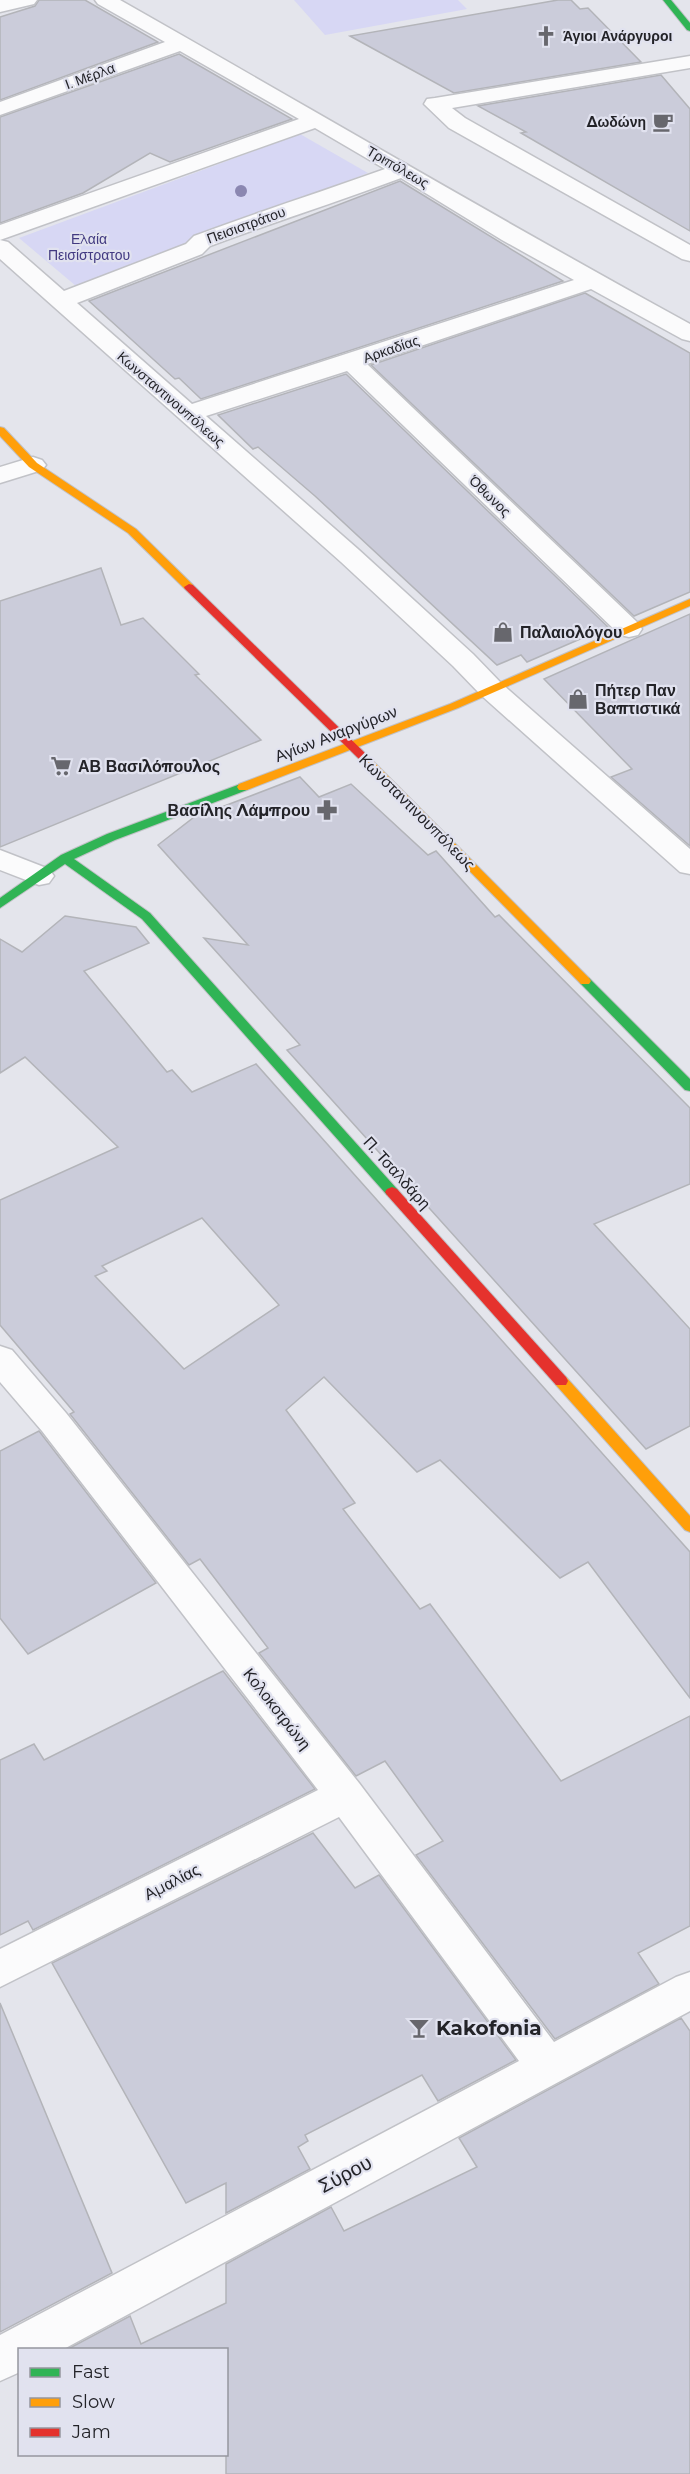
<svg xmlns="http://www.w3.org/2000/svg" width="690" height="2474" font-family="Montserrat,sans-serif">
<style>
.green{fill:#d7d7f4}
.building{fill:#cbccda;stroke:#b3b4b9;stroke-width:1.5;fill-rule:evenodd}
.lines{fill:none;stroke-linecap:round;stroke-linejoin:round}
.street-casing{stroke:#c1c2c7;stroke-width:3}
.fast-casing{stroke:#c1c2c7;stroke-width:2}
.slow-casing{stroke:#c1c2c7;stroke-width:2}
.jam-casing{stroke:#c1c2c7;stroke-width:2}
.street{fill:#fbfbfc;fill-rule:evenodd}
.fast{fill:#30b455;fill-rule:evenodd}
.slow{fill:#ff9f0a;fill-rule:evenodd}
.jam{fill:#e5322d;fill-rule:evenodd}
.tree{fill:#8b87b1}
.labels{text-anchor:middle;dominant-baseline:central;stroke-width:4.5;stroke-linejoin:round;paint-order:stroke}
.far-poi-label{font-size:14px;font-weight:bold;fill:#232328;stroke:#e1e2ef;text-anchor:start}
.far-street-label{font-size:14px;fill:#232328;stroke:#e1e2ef}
.far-park-label{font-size:14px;fill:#423a81;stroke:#e1e2ef}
.poi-label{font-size:16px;font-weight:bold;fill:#232328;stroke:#e1e2ef;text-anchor:start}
.street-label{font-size:16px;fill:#232328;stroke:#e1e2ef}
.near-poi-label{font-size:20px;font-weight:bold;fill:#232328;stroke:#e1e2ef;text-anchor:start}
.near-street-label{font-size:20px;fill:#232328;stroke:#e1e2ef}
</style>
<rect width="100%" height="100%" fill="#e4e5ec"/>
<g class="green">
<path d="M294 0H458L467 9 325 35Z"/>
<path d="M300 134 368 173 76 286 19 238Z"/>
</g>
<g class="building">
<path d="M39 0H85L158 42 0 100V17L35 6Z"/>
<path d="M558 0H571L580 9 588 8 641 62 454 93 350 36Z"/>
<path d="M179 54 292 119 170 162 150 153 83 193 0 223V117Z"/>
<path d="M661 75 690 109V231L521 133 526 132 478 106Z"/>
<path d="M400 181 563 281 201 399 179 378 175 379 89 301Z"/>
<path d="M585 293 690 353V592L634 616 371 365Z"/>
<path d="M346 374 608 627 527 662 521 655 497 665 315 496 258 447 253 449 218 415Z"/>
<path d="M101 568 121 625 143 618 199 674 195 675 261 740 0 847V601Z"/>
<path d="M690 614V846L611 777 632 769 544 679Z"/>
<path d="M300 777 319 797 351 784 428 855 436 851 495 917 499 915 690 1108V1184L594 1224 690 1329V1426L646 1449 287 1050 300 1045 204 938 248 945 158 845 193 818Z"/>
<path d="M65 916 136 927 149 943 84 971 167 1072 172 1070 192 1092 256 1064 690 1552V1698L588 1562 560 1578 440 1460 417 1472 324 1377 286 1410 355 1503 343 1509 420 1609 430 1604 561 1781 690 1716V1926L638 1953 659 1984 555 2039 416 1855 443 1841 385 1761 356 1776 259 1653 268 1648 200 1559 189 1565 70 1414 74 1412 0 1325V1200L118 1147 25 1057 0 1073V939L22 952ZM202 1218 279 1305 184 1369 95 1276 107 1271 102 1266Z"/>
<path d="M39 1431 156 1583 28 1654 0 1618V1451Z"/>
<path d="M223 1671 315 1789 33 1930 28 1921 0 1935V1760L34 1744 44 1760Z"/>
<path d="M313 1833 355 1888 379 1875 516 2060 438 2101 422 2075 305 2135 308 2141 298 2147 310 2169 226 2213V2183L186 2203 52 1963Z"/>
<path d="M0 2003 112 2273 0 2332Z"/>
<path d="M681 2018 690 2031V2474H226V2349H68L130 2316 141 2344 226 2303V2264L331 2207 344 2231 477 2167 459 2138Z"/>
</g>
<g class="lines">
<g class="street-casing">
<g id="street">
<path d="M0 0H37L34 4 0 12Z"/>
<path d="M95 0H120C310 108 498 219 690 324V341L682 339 591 289 367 364 638 623 642 629 638 635 629 637 620 635 347 371 206 416 359 550 473 654 502 684 690 849V874L680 872 482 696 453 666 341 562 0 259V240L8 242 64 291 186 244 194 236C258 212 321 192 385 169L315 128 0 240V225L299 119 180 51 0 115V102L165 42 98 4ZM401 178 502 240 574 280 192 404 77 303 202 254 210 246C274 222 337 202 401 178Z"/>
<path d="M690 56V68L452 108 465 118 690 245V261L682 259 449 128 424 104 427 99 435 98Z"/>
<path d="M33 457 42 460 46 465 42 470 0 483V467Z"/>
<path d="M0 850 49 869 54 876 49 883 39 885 0 870Z"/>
<path d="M0 1346 12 1350 66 1413 359 1783 554 2042 676 1977 690 1972V2011L62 2350H20V2372L0 2381V2335L519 2061 339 1817 0 1987V1949L318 1790 42 1431 0 1382Z"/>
</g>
</g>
<g class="fast-casing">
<g id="fast">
<path d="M663 0H671L690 23V31L687 30Z"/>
<path d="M243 783 247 784 249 787 247 790 115 840 74 859 150 913 397 1189 399 1192 397 1195H387L142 919 65 864 0 908V898L61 855 107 834Z"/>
<path d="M585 977 589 978 690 1079V1091L685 1090 581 984 579 981Z"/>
</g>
</g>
<g class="slow-casing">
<g id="slow">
<path d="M0 427 4 428 37 463 136 529 193 585V589H185L128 533 29 467 0 436Z"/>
<path d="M690 599V606L458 708 247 790H239L237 787 239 784 450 704Z"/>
<path d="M363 753 367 755 589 978 591 981 589 984H581L359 759V755Z"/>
<path d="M561 1376 566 1377 690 1516V1532L685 1530 556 1385 554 1381 556 1377Z"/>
</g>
</g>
<g class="jam-casing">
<g id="jam">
<path d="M189 584 193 585 367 755V759H359L185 589 184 587Z"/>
<path d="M392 1187 397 1189 566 1377 568 1381 566 1385H556L387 1195 385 1192 387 1189Z"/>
</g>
</g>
<use href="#street" class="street"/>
<use href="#fast" class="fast"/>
<use href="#slow" class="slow"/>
<use href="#jam" class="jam"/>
</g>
<circle class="tree" cx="241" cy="191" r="6"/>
<defs>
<g id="church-bare" transform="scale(1.62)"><path d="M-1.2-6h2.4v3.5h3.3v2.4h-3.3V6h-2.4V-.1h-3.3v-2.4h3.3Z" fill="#67676d" stroke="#e1e2ef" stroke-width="2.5" paint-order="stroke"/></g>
<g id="cafe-bare" transform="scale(1.62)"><path d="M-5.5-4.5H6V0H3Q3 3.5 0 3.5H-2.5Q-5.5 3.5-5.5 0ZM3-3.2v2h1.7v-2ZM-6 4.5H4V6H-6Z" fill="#67676d" stroke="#e1e2ef" stroke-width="2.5" paint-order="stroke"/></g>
<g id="shop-bare" transform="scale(1.62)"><path d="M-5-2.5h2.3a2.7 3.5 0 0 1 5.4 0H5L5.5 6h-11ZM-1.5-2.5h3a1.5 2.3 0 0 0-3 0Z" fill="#67676d" stroke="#e1e2ef" stroke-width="2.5" paint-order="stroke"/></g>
<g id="supermarket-bare" transform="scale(1.62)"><path d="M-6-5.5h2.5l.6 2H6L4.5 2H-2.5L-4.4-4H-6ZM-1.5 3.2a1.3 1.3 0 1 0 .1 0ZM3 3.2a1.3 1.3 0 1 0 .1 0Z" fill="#67676d" stroke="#e1e2ef" stroke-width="2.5" paint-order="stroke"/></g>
<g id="pharmacy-bare" transform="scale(1.62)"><path d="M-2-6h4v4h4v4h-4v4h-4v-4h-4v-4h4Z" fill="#67676d" stroke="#e1e2ef" stroke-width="2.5" paint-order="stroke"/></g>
<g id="bar-bare" transform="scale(1.62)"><path d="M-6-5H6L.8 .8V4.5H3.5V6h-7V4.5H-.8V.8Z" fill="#67676d" stroke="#e1e2ef" stroke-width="2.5" paint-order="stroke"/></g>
</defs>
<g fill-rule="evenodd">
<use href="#church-bare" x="546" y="36"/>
<use href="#cafe-bare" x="663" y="122"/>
<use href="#shop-bare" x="503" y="632"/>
<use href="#shop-bare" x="578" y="699"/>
<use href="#supermarket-bare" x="61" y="766"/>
<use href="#pharmacy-bare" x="327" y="810"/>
<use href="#bar-bare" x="419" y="2028"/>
</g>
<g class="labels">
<g class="far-poi-label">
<text x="563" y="36">Άγιοι Ανάργυροι</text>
<text x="646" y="122" text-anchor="end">Δωδώνη</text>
</g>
<g class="far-street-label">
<text transform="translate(90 76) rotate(-20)">Ι. Μέρλα</text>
<text transform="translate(398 167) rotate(30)">Τριπόλεως</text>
<text transform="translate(246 225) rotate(-20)">Πεισιστράτου</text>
<text transform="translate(391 349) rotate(-19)">Αρκαδίας</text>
<text transform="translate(171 399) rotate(41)">Κωνσταντινουπόλεως</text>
<text transform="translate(490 496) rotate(44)">Όθωνος</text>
</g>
<g class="far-park-label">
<text x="89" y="239">Ελαία<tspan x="89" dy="16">Πεισίστρατου</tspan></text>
</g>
<g class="poi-label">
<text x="520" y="632">Παλαιολόγου</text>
<text x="595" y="690">Πήτερ Παν<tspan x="595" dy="18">Βαπτιστικά</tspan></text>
<text x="78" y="766">ΑΒ Βασιλόπουλος</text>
<text x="310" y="810" text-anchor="end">Βασίλης Λάμπρου</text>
</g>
<g class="street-label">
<text transform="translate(336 734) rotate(-21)">Αγίων Αναργύρων</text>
<text transform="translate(417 812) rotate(45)">Κωνσταντινουπόλεως</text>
<text transform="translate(397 1173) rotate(48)">Π. Τσαλδάρη</text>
<text transform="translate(277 1709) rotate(52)">Κολοκοτρώνη</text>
<text transform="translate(172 1882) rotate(-27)">Αμαλίας</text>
</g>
<g class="near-poi-label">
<text x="436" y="2028">Kakofonia</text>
</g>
<g class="near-street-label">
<text transform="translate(345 2174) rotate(-28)">Σύρου</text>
</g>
</g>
<rect x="18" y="2348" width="210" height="108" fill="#e1e2ef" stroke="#95969f" stroke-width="1.5"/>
<rect x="30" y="2368" width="30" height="9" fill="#30b455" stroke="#95969f" stroke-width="1.5"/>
<text x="72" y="2378" font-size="18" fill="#232328">Fast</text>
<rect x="30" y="2398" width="30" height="9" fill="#ff9f0a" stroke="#95969f" stroke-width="1.5"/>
<text x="72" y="2408" font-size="18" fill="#232328">Slow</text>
<rect x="30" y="2428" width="30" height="9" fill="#e5322d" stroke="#95969f" stroke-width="1.5"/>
<text x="72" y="2438" font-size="18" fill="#232328">Jam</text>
</svg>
